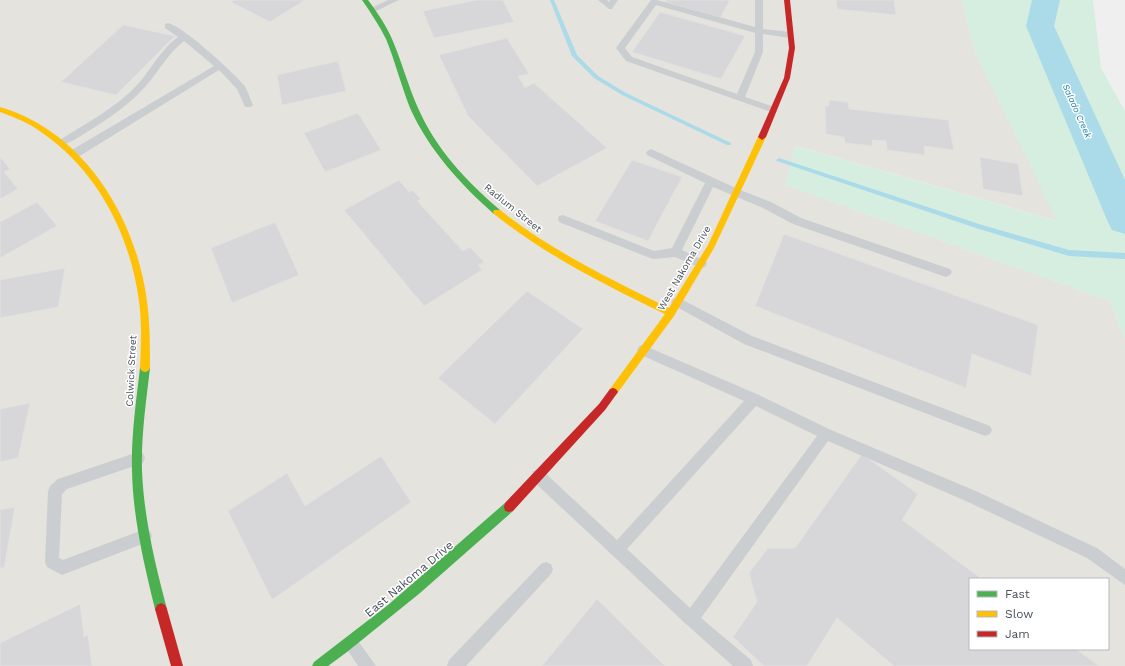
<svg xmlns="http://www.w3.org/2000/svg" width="1125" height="666" font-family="'Work Sans',sans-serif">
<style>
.commercial{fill:#e4e3de;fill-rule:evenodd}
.green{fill:#d5eee0}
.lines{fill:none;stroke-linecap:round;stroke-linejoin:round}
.stream{fill:#abdae9;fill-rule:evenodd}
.river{fill:#abdae9;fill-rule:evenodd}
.building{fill:#d7d7d9;stroke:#e1e1e2}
.lane{fill:#cbced0;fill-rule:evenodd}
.fast{fill:#4caf50;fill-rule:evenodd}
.slow{fill:#ffc107;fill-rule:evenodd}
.jam{fill:#c62828;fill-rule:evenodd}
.labels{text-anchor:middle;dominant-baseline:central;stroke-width:3;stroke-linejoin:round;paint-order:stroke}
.far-water-label{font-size:9px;font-style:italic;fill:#137da2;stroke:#fff}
.street-label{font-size:10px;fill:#47515b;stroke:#fff}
.near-street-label{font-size:12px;fill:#47515b;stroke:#fff}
</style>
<rect width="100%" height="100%" fill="#f0efef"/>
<path class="commercial" d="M0 0H962L975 52 1058 221 796 146 785 185 1110 301 1125 340V666H0ZM970 579H1108V649H970Z"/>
<path class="green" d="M962 0H1093L1101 68 1125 111V340L1110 301 785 185 795 146 1057 221 975 52Z"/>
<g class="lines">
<g class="stream">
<path d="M550 0H554L577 55 598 76 626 93 731 143V145H727L622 95 594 78 572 56Z"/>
<path d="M779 158 982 225 1069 250 1125 253V259L1069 256 979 229 777 161 776 160Z"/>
</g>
<path class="river" d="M1032 0H1060L1054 26 1125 180V234L1112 230 1107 220 1026 26Z"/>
</g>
<g class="building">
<path d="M234 0H305L270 22 231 2Z"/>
<path d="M477 0H503L514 22 434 38 423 11Z"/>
<path d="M666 0H730L720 18 665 2Z"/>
<path d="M836 0H894L896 15 837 9Z"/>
<path d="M660 12 745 36 721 79 632 52Z"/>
<path d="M123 25 175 36 116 95 61 82Z"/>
<path d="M507 38 529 74 518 76 525 88 534 83 607 148 537 186 468 116 439 55Z"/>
<path d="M338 61 346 91 282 105 277 75Z"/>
<path d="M829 100 848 102 849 109 948 120 954 150 924 146 925 155 887 150 886 141 872 140 873 146 845 143 844 137 826 134 825 106H829Z"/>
<path d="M358 113 381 150 325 172 304 133Z"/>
<path d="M0 157 10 169 4 172 18 189 0 199Z"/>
<path d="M980 157 1018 164 1023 196 983 189Z"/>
<path d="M632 160 682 177 648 241 595 221Z"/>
<path d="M399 180 409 192 412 190 421 199 417 201 463 251 470 247 484 262 478 265 482 270 424 306 344 210Z"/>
<path d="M37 202 57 226 0 258V222Z"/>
<path d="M275 222 299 275 232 303 211 248Z"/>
<path d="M784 234 1038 325 1031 376 972 354 966 388 755 306Z"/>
<path d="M65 268 58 307 0 318V280Z"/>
<path d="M527 291 583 329 495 424 438 378Z"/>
<path d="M30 403 18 458 0 462V409Z"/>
<path d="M862 454 918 494 902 520 982 579H970V649H1076L1099 666H894L837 618 807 666H764L733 637 757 602 749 573 768 548H795Z"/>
<path d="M381 456 411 502 272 600 228 511 287 473 305 506Z"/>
<path d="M15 507 4 568H0V510Z"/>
<path d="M597 599 665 666H542Z"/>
<path d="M80 604 84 637 88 635 92 666H0V643Z"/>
</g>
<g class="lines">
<g class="lane">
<path d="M388 0H399L376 11H373L369 9Z"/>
<path d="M598 0H607L609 2 610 0H618L612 9H609Z"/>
<path d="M651 0H657L755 27V0H763V29L790 32 794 35 790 38 763 34V52L745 97 777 108V112H771L626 61 616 48ZM656 5 755 33V52L737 94 632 57 625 48Z"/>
<path d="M168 23C184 27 233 72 244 85 248 91 250 99 253 105L251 107H245L237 89 219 70 78 157H70L69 154 70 151 214 66 184 41C167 54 158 73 144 88 124 110 98 125 74 140L64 145H58L56 143 58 141C85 124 116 108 138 84 152 68 161 49 178 37L165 28V24Z"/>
<path d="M651 149 740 190 771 202 801 218 950 269 952 272 950 275 946 277 793 224 763 208 713 187 682 250 705 261 707 264 705 267 701 268 675 257 654 259 650 258 559 222 558 219 559 216 563 215 654 251 672 248 705 183 647 155 646 153 647 151Z"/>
<path d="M677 297 752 336 990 426 992 430 990 434 985 436 744 344 673 305 671 302 673 299Z"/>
<path d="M643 345 759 395 831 430 978 492 1097 548 1125 569V585L1087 558 968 502 828 441 701 618 751 660 753 666H733L686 624 533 481 531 476 533 471 538 469 543 471 617 540 744 401 639 354 637 350 639 346ZM756 406 817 436 690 608 627 549Z"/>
<path d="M138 452 143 453 145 458 143 463 67 489 62 494 59 558 63 560 145 529 150 531 152 536 150 541 62 575 47 567 45 562 48 491 50 486 58 479Z"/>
<path d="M546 562 551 564 553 569 551 574 466 666H447L449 660 541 564Z"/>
<path d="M351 635 356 638 376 666H358L343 643 346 638Z"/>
</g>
<g class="fast">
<path d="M362 0H368C377 12 386 25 392 39 402 62 408 86 418 108 436 149 466 181 500 210L501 212 500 214H494C460 184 429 150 410 108 401 85 395 61 386 39 379 25 371 13 362 0Z"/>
<path d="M145 364 148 365 150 368C146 402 141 437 142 471 144 518 155 564 167 609L165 613 161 615 157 613 155 609C144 564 133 518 132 471 131 437 136 402 140 368L142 365Z"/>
<path d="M509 502 513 503 514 507 513 511 420 593 347 652 328 666H312L314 662 388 605 505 503Z"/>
</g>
<g class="slow">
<path d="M0 107C85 132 136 218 147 301 150 324 150 346 150 368L148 371 145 372 142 371 140 368C141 346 142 323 139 301 130 234 97 170 41 132 29 123 14 117 0 112Z"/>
<path d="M762 134 766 137 714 248 674 316 616 395 613 396 610 395 608 392 610 389 665 314C605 285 547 256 494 214L493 212 494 210H500C552 251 610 279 669 308L708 245 758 137Z"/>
</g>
<g class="jam">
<path d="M784 0H790L795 48 790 78 766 137 762 140 758 137 784 78 789 48Z"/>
<path d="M613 388 616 389 618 392 605 410 513 511 509 512 505 511 504 507 505 503 599 404 610 389Z"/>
<path d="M161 603 165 605 167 609 183 666H171L155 609 157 605Z"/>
</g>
</g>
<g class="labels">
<g class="far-water-label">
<text transform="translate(1077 111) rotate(66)">Salado Creek</text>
</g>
<g class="street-label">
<text transform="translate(513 208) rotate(39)">Radium Street</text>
<text transform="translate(684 268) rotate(-60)">West Nakoma Drive</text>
<text transform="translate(131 371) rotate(-87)">Colwick Street</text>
</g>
<g class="near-street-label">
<text transform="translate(409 579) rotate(-40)">East Nakoma Drive</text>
</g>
</g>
<rect x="969" y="578" width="140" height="72" fill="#ffffff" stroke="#b5b9bd"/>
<rect x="977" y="591" width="20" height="6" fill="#4caf50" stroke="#b5b9bd"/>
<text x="1005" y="598" font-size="12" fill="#47515b">Fast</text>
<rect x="977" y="611" width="20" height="6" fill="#ffc107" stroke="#b5b9bd"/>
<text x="1005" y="618" font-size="12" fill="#47515b">Slow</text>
<rect x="977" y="631" width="20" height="6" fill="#c62828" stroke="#b5b9bd"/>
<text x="1005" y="638" font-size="12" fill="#47515b">Jam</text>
</svg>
